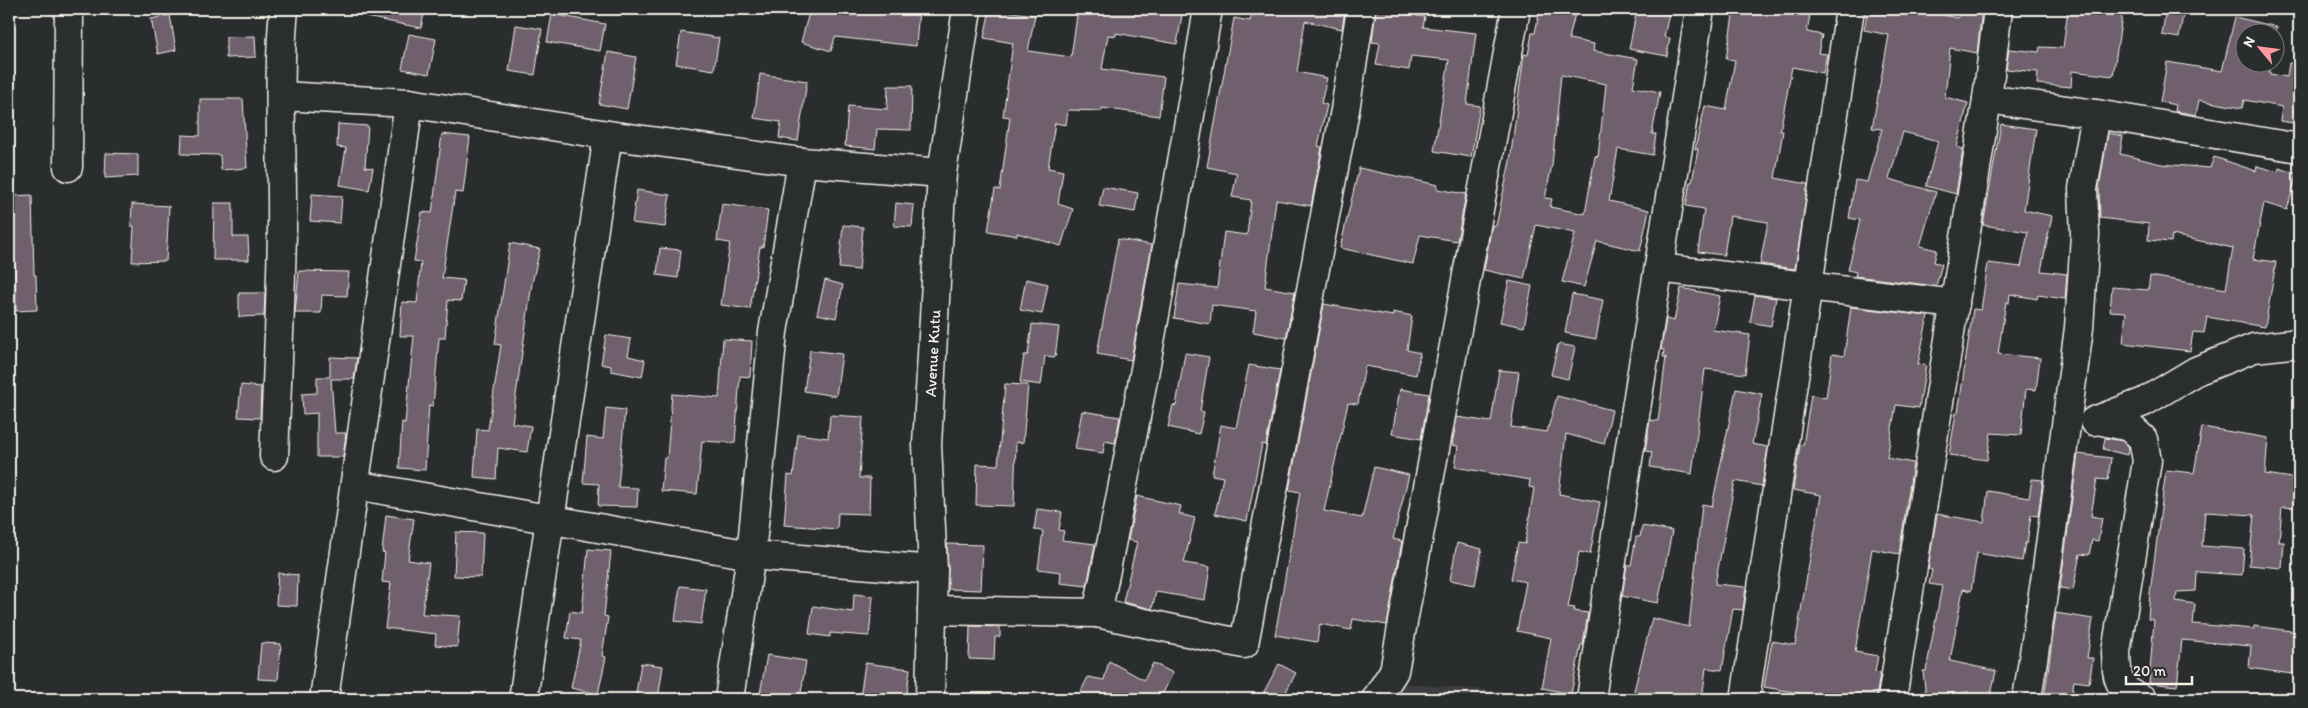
<svg xmlns="http://www.w3.org/2000/svg" width="2308" height="708" font-family="Itim,sans-serif">
<style>
.built{fill:#3f3d41}
.building{fill:#6f616e;stroke:#f4f1e8;fill-rule:evenodd}
.lines{fill:none;stroke-linecap:round;stroke-linejoin:round}
.minor-casing{stroke:#f4f1e8;stroke-width:31}
.minor{stroke:#2a2d2e;stroke-width:28}
.labels{text-anchor:middle;dominant-baseline:central;stroke-width:4;stroke-linejoin:round;paint-order:stroke}
.street-label{font-size:16px;fill:#f4f1e8;stroke:#2a2d2e}
</style>
<rect width="100%" height="100%" fill="#2a2d2e"/>
<filter id="ink" filterUnits="userSpaceOnUse"><feTurbulence type="fractalNoise" baseFrequency=".02" numOctaves="2"/><feDisplacementMap in="SourceGraphic" scale="10" xChannelSelector="R" yChannelSelector="G"/><feConvolveMatrix kernelMatrix="1 2 1 2 8 2 1 2 1" color-interpolation-filters="sRGB"/></filter>
<g filter="url(#ink)">
<path class="built" d="M1386 682 1598 699H1375Z"/>
<g class="building">
<path d="M367 9H425L421 28 366 17Z"/>
<path d="M810 9H919L916 46 835 37 831 51 801 42Z"/>
<path d="M990 9 1035 15 1028 51 1071 57 1078 9H1183L1177 44 1116 33V36L1108 35 1102 69 1164 77 1159 116 1102 108V111L1068 110 1066 125 1055 123 1048 168 1063 171 1058 204 1073 209 1061 246 1017 233V236L988 231 995 189 1000 190 1010 117 1003 116 1013 43 984 38Z"/>
<path d="M1253 9H1345L1342 29 1305 21 1297 72 1327 78 1321 103 1327 105 1318 146 1322 147 1311 206 1276 200 1265 287 1295 292 1286 338 1253 332 1256 311 1212 305 1210 324 1174 318 1179 284 1217 288 1224 232 1247 235 1251 200 1232 197 1237 173 1207 167 1234 18 1250 21Z"/>
<path d="M1376 9 1425 17 1423 27 1476 33 1467 104 1480 106 1471 157 1434 151 1449 60 1411 56 1409 70 1376 65 1380 43 1372 42Z"/>
<path d="M1540 9H1576L1569 39 1594 44 1593 51 1638 59 1633 87 1660 92 1652 134H1656L1653 155 1618 149 1609 201 1649 210 1640 251 1597 241 1584 287 1562 282 1575 233 1536 225 1524 279 1484 270 1492 225 1496 226 1510 161 1524 54 1528 55 1532 33H1535ZM1561 75 1606 84 1598 157 1595 156 1585 214 1550 207 1552 199 1545 198 1552 165Z"/>
<path d="M1637 9H1670L1664 37 1670 38 1667 56 1629 49Z"/>
<path d="M1734 9H1811L1807 32 1822 35 1818 53 1827 54 1823 73 1792 67 1780 131H1783L1775 178 1808 184 1795 269 1760 264 1768 222 1730 216 1724 255 1698 252 1704 209 1686 206 1690 182H1692L1698 149H1695L1705 106 1726 110 1735 60 1726 59Z"/>
<path d="M1868 9H1913L1958 18 1959 9H1982L1977 53 1950 48 1945 97 1968 103 1957 147 1963 149 1956 194 1926 186 1938 141 1903 132 1889 179 1936 192 1920 246 1937 250 1934 262 1942 264 1936 286 1855 276 1856 272 1848 270 1860 220 1849 218 1855 180 1867 182 1882 129 1872 128 1889 35 1864 30Z"/>
<path d="M2068 9H2123L2113 76 2072 71 2071 87 2037 84 2038 72 2006 69 2009 49 2039 52 2040 47 2063 48Z"/>
<path d="M2166 9H2184L2179 38 2162 35Z"/>
<path d="M552 14 605 24 600 51 547 42Z"/>
<path d="M170 15 176 50 158 54 151 19Z"/>
<path d="M2235 17 2277 27 2276 34 2246 32V62H2268L2267 69 2270 70V74L2287 77 2289 63 2299 64V124L2280 121 2282 107 2244 100 2242 108 2199 100 2196 115 2175 111 2176 105 2160 102 2167 62 2222 71Z"/>
<path d="M516 25 542 29 535 75 509 71Z"/>
<path d="M681 32 719 38 714 70 676 64Z"/>
<path d="M409 34 436 39 429 74 402 69Z"/>
<path d="M255 36 256 57 226 58V37Z"/>
<path d="M608 52 636 57 627 109 599 104Z"/>
<path d="M760 74 807 81 798 141 779 138 781 122 754 118Z"/>
<path d="M888 86H912L911 130 877 129 875 149 845 146 848 106 887 109Z"/>
<path d="M200 99H243L247 168 221 170 220 155 181 154 182 135 200 136Z"/>
<path d="M338 124 368 126 365 167 373 168 369 190 340 185 346 148 337 147Z"/>
<path d="M2001 124 2036 129 2024 210 2052 216 2041 271 2067 274 2065 299 2038 295 2037 299 2010 294 2009 303 2006 302 1998 354 2040 358 2036 390 2026 389 2021 435 1991 433 1987 460 1949 455 1956 413H1958L1973 309 1981 310 1988 263 2021 267 2028 232 1983 225Z"/>
<path d="M2108 133 2123 136 2120 154 2161 164 2210 168 2214 157 2256 171 2257 166 2278 172 2279 168 2297 174 2287 210 2264 203 2253 259 2276 262 2265 327 2207 317 2204 333 2193 332 2190 351 2123 343 2126 312 2110 311 2112 287 2148 290 2150 276 2226 289 2233 248 2172 235 2171 242 2148 240 2149 224 2100 218 2099 188Z"/>
<path d="M442 134 470 137 463 193 455 192 442 278 464 280 461 301 448 300 445 338H439L433 406 429 405 425 470 399 468 402 422 405 423 414 336H400L402 302 417 303 421 262 414 261 422 212 432 213Z"/>
<path d="M106 153 138 154V176L105 178Z"/>
<path d="M1359 168 1438 185 1437 189 1466 194 1457 241 1420 235 1413 264 1340 248Z"/>
<path d="M1103 187 1138 193 1135 212 1099 206Z"/>
<path d="M637 190 670 195 665 227 632 223Z"/>
<path d="M312 194 342 196 340 223 310 221Z"/>
<path d="M32 195 34 275H36L37 310 16 311 15 264H9V243H10L9 196Z"/>
<path d="M214 203H233V237H248L249 260H213Z"/>
<path d="M896 203 914 205 912 227 894 226Z"/>
<path d="M132 204 169 206 166 261 132 262 134 226H131Z"/>
<path d="M722 204 768 210 763 247H760L750 309 721 305 730 243 717 241Z"/>
<path d="M843 225 863 227 859 270 839 268Z"/>
<path d="M1118 239 1152 245 1131 360 1097 354Z"/>
<path d="M510 243 540 249 532 283 512 423 531 426 527 452 498 448 496 479 474 477 477 429 488 430 501 345 495 344Z"/>
<path d="M660 248 681 250 678 278 657 275Z"/>
<path d="M299 271 349 272 347 296 322 295 321 313H295Z"/>
<path d="M1026 279 1048 284 1042 314 1020 310Z"/>
<path d="M825 280 843 285 836 318 817 314Z"/>
<path d="M1509 281 1532 286 1524 327 1500 322Z"/>
<path d="M1681 288 1720 296 1713 330 1750 335 1745 374 1705 369 1692 474 1650 467 1652 452 1645 451 1650 420 1658 421 1666 357H1663L1664 350 1661 349 1666 319 1674 321Z"/>
<path d="M239 293H265L264 316 239 317Z"/>
<path d="M1572 294 1603 300 1596 339 1565 333Z"/>
<path d="M1755 295 1776 298 1771 326 1750 322Z"/>
<path d="M1324 304 1393 316V312L1412 316 1407 350 1420 353 1416 375 1365 366 1358 404 1348 403 1324 511 1362 518 1374 467 1409 475 1393 539 1402 541 1387 625 1353 619 1351 630 1320 624 1317 642 1275 635 1300 492 1289 490Z"/>
<path d="M1851 307 1928 316 1918 364 1926 365 1919 408 1896 405 1887 458 1913 463 1899 554 1872 549 1855 652 1878 656 1875 672 1880 673 1876 699H1822V697L1764 687 1772 641 1795 645 1821 495 1793 490 1800 445H1803L1811 395 1826 398 1832 354 1844 356Z"/>
<path d="M1032 324 1059 327 1055 357 1045 356 1041 385 1020 382 1024 355H1028Z"/>
<path d="M606 335 631 339 628 356 645 360 642 377 611 371V366L601 364Z"/>
<path d="M723 339 752 341 750 377 740 376 735 443 702 441 697 494 661 491 664 458H667L672 394 719 398Z"/>
<path d="M1558 344 1575 347 1568 379 1551 375Z"/>
<path d="M810 350 842 354 836 396 804 391Z"/>
<path d="M1185 353 1209 357 1200 411 1204 412 1199 434 1168 427 1173 405 1176 406Z"/>
<path d="M330 357 357 358 354 379H331L335 433H346L343 457H317V413L303 414 302 394 317 393V377H330Z"/>
<path d="M1249 365 1280 370 1266 445 1262 444 1247 521 1215 514 1223 477 1212 475 1221 425 1236 428Z"/>
<path d="M1499 370 1519 372 1511 427 1547 432 1557 396 1612 410 1604 444 1566 434 1559 494 1600 502 1590 554 1579 552 1568 607 1575 608 1574 611 1588 613 1583 645H1581L1571 694 1542 688 1551 638 1517 631 1526 582 1511 579 1518 543 1525 544 1534 488 1529 487 1530 480 1455 467 1458 446 1452 445 1457 417 1491 422Z"/>
<path d="M1005 384 1028 385 1023 443 1016 442 1014 506 976 505 977 464 998 465Z"/>
<path d="M241 385 261 387 260 418 238 417Z"/>
<path d="M1400 389 1429 394 1421 439 1392 434Z"/>
<path d="M1736 389 1762 394 1752 444 1768 447 1762 486 1735 481 1715 584 1746 587 1743 610 1733 609 1722 670 1706 668 1702 699H1632L1652 618 1689 627 1702 504 1712 506Z"/>
<path d="M606 408 625 410 618 487 638 488 637 507 598 506 599 484 583 483 587 437 603 439Z"/>
<path d="M1082 411 1120 417 1115 443 1105 441 1103 453 1075 449Z"/>
<path d="M830 415 863 417 859 478H870L869 514 838 513 837 529 784 525 788 475 793 476 798 434 828 438Z"/>
<path d="M2202 427 2268 438 2265 474 2299 479V508L2282 507 2279 542H2284L2282 568 2249 565 2254 515 2205 512 2202 546 2244 549 2242 575 2197 572 2196 591 2177 592 2176 601 2195 604 2193 624 2254 629V626L2299 632V675L2249 668 2251 646 2182 640 2177 686 2149 683 2154 620 2148 619 2150 593 2166 470 2194 473Z"/>
<path d="M2105 438 2123 441 2129 447 2127 455 2103 449Z"/>
<path d="M2078 454 2111 458 2108 480 2097 479 2091 516 2102 518 2098 541 2092 540 2089 555 2080 554 2073 590 2060 588Z"/>
<path d="M2032 479 2043 480 2038 516 2031 515 2027 543H2025L2022 561 1977 553 1971 591 1963 589 1950 661 1996 671 1990 699H1967L1969 692 1926 697 1923 671H1926L1942 586 1929 584 1932 570 1928 569 1937 514 1984 522 1988 491 2029 498Z"/>
<path d="M1137 496 1181 506 1179 514 1195 518 1184 563 1210 567 1205 600 1156 592 1152 609 1123 602 1137 542 1128 540Z"/>
<path d="M1037 509 1062 512 1059 530 1064 531 1062 540 1095 544 1087 586 1060 583 1061 572 1038 569 1043 531 1034 530Z"/>
<path d="M386 515 414 519 408 560 429 563 422 614 460 616 457 647 435 645 436 634 385 628 391 583 382 582 385 553 382 552Z"/>
<path d="M1642 526 1672 531 1658 603 1622 596 1627 565H1631L1636 537H1640Z"/>
<path d="M456 532 483 533 481 577 454 576Z"/>
<path d="M1457 543 1482 549 1475 585 1450 580Z"/>
<path d="M947 544 983 545 981 590 948 589Z"/>
<path d="M588 549 611 551 604 616 608 617 602 656 606 657 598 694 571 688 581 640 566 638 570 611 582 613Z"/>
<path d="M278 573 298 575 297 606 276 605Z"/>
<path d="M680 586 706 589 701 624 675 621Z"/>
<path d="M854 594 873 596 869 636 830 633V637L809 634 813 606 853 612Z"/>
<path d="M2056 613 2093 619 2087 658H2093L2089 683 2074 681 2071 699H2044Z"/>
<path d="M970 626 1000 627V637H995L994 660 969 659Z"/>
<path d="M261 643 281 644 278 680 258 679Z"/>
<path d="M767 655 806 661 800 699H759Z"/>
<path d="M1109 661 1144 680 1153 663 1173 673 1160 699H1077L1088 677 1104 680Z"/>
<path d="M641 663 663 666 658 699H635Z"/>
<path d="M865 663 910 669 906 699H860Z"/>
<path d="M1279 664 1296 673 1282 699H1260Z"/>
</g>
<g class="lines">
<g class="minor-casing">
<g id="minor">
<path d="M281 96 409 103 608 135 802 162 942 173"/>
<path d="M1987 99 2096 114 2299 148"/>
<path d="M68 167 69 9"/>
<path d="M1659 268 1955 304"/>
<path d="M2098 420 2130 427 2143 439 2147 461 2116 652C2117 678 2116 688 2142 699"/>
<path d="M2094 421 2144 402 2196 371 2254 348 2299 343"/>
<path d="M274 456C277 380 281 304 282 228 283 155 277 82 284 9"/>
<path d="M355 485 751 555 933 570"/>
<path d="M932 610 1097 613 1244 644 1345 110 1361 9"/>
<path d="M1097 613C1139 413 1174 211 1208 9"/>
<path d="M324 699 409 103"/>
<path d="M523 699 608 135"/>
<path d="M729 699 751 555 773 332 802 162"/>
<path id="s1" d="M930 699 933 570 927 445 942 173 967 9"/>
<path d="M1376 699 1394 671 1516 9"/>
<path d="M1591 699C1625 469 1664 239 1700 9"/>
<path d="M1745 699 1850 9"/>
<path d="M1892 699 1987 99 1998 9"/>
<path d="M2027 699 2047 568 2079 328 2085 235 2083 189 2096 114"/>
</g>
</g>
<use href="#minor" class="minor"/>
</g>
</g>
<g class="labels">
<g class="street-label">
<text stroke="none"><textPath href="#s1" startOffset="346">Avenue Kutu</textPath></text>
</g>
</g>
<rect width="2308" height="708" fill="none" stroke="#2a2d2e" stroke-width="30"/>
<rect x="15" y="15" width="2278" height="678" fill="none" stroke="#f4f1e8" stroke-width="2" filter="url(#ink)"/>
<g transform="translate(2260 48) rotate(299)"><circle r="24" fill="#2a2d2e" stroke="#7b7b78"/>
<path d="M0-4L9 19L0 12L-9 19Z" fill="#ff9aa2"/>
<text y="-8" font-size="14" font-weight="bold" text-anchor="middle" fill="#f4f1e8">N</text>
</g>
<path d="M2126 676v8h66v-8" fill="none" stroke="#f4f1e8" stroke-width="2.5"/>
<text x="2133" y="676" font-size="15" fill="#f4f1e8" stroke="#2a2d2e" stroke-width="4" paint-order="stroke">20 m</text>
</svg>
